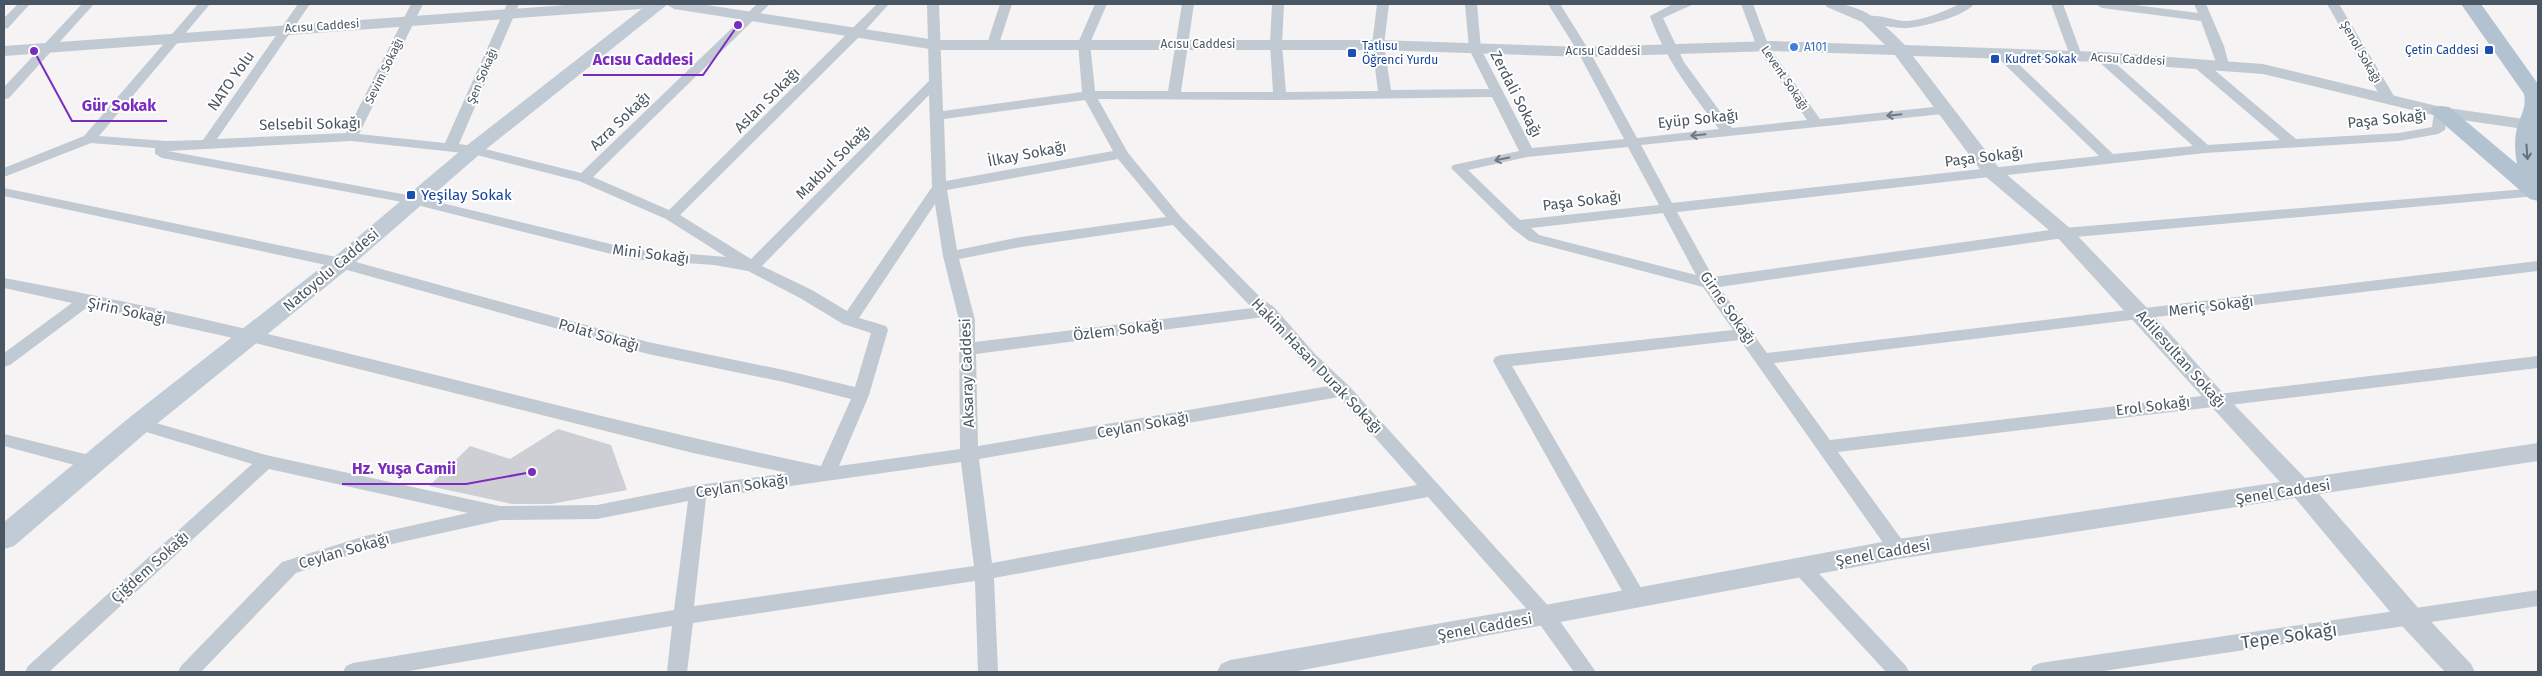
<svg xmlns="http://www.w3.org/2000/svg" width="2542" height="676" font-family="'Fira Sans',sans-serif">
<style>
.building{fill:#cdcfd5}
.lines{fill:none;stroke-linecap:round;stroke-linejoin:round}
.minor{fill:#c1cad2;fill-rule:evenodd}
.tertiary{fill:#c1cad2;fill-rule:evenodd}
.secondary{fill:#c1cbd6;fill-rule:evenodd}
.primary{fill:#b3c2d1;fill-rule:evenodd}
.oneway{stroke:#6e7983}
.oneway2{stroke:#64717d}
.shop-dot{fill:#3f7fe0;stroke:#fff;stroke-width:2}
.transit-dot{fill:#1a4fb4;stroke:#fff;stroke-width:2}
.labels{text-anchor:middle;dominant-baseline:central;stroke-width:4;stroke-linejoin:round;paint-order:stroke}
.far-street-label{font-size:12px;fill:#4a5661;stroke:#fff}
.far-transit-label{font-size:12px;fill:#164399;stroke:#fff;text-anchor:start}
.far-shop-label{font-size:12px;fill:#366cbe;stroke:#fff;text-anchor:start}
.street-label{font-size:15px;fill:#4a5661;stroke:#fff}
.transit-label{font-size:15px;fill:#164399;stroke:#fff;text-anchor:start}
.near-street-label{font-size:18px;fill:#4a5661;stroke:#fff}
.leader{fill:none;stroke:#7b2cbf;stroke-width:2}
.callout-dot{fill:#7b2cbf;stroke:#fff;stroke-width:2}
.callout-label{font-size:16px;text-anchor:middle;font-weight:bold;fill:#7b2cbf;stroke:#fff;stroke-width:4;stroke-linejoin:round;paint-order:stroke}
</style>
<rect width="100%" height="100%" fill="#f5f3f3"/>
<path class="building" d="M558 429 611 445 627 490 551 504H512L429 486 470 446 510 459Z"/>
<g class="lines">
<g class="minor">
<path d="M18 4H30L8 28 4 29V18Z"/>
<path d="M82 4H94L9 98 4 99V87Z"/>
<path d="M198 4H210L99 136 166 141 203 140 298 4H310L217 139 346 133 411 4H423L359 134 445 143 507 4H519L459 144 473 146 581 173 757 4H770L593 177 669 210 877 4H889L860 36 680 215 751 259 929 81 927 4H939L943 111 1082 92 1078 43 1095 4H1107L1090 43 1095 91H1168L1182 4H1194L1181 92H1273L1270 44 1272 4H1284L1282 44 1286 92 1378 91 1372 45 1377 4H1389L1384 45 1391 90 1489 89 1469 49 1465 4H1477L1481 49 1532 148 1624 139 1578 52 1548 4H1560L1590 52 1637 138 1719 129C1692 93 1665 59 1650 16L1673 4H1694L1663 18 1684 62 1732 128 1807 120 1757 47 1741 4H1753L1769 47 1820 119 1943 106 1950 110 1943 114 1641 145 1672 203 2099 156 1997 57 1995 54 2001 50 2005 51 2113 154 2193 146 2097 60 2095 57 2101 53 2105 54 2208 145 2280 140 2194 67 2193 64 2199 60 2204 61 2296 139 2399 133 2432 127 2434 112 2441 108 2448 112 2445 130 2438 134 2399 141 2205 153 1677 212 1713 277 2064 228 2538 188 2537 196 2064 238 1719 287 1767 353 2538 261V271L1774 363 1830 440 2538 356V368L1838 452 1905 544 1907 549 1905 554 1898 557 1891 554 1740 340 1512 366 1644 593 1647 599 1644 605 1637 607 1630 605 1493 361 1495 357 1501 355 1733 330 1703 287 1529 241 1512 228 1451 168 1453 165 1519 151 1492 97 1280 100 1098 99 1128 153 1181 217 1262 299 1274 307 1315 354 1349 386 1552 610 1596 672H1574L1538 622 1428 497 994 578 998 672H978L975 581 693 623 687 672H667L672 626 403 672H343L346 666 353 663 674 610 688 501 597 519 501 520 365 550 296 573 201 672H178L181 666 282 562 365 536 468 513 269 469 49 672H25L28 666 252 464 133 428 130 424 133 420 139 418 266 455 500 506 597 505 698 485 788 473 693 453 251 342 89 306 10 365 4 367V353L72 303 4 288V278C279 328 547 409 821 466L851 399 784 382 648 354 340 268 4 196V188L341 258 648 342 784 370 855 387 871 333 843 324 800 298 748 271 714 265 631 259 413 204 162 158 155 154V148L91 143 4 177V168L84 136ZM929 95 932 187 847 311 812 290 762 266ZM1085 100 1113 151 946 181 944 119ZM351 141 473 154 579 181 666 219 726 257 631 249 413 196 168 151ZM1628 147 1659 205 1520 220 1468 170 1527 157ZM1118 159 1166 217 1021 237 957 250 947 190ZM935 204 943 256 959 320 960 449 839 466 869 395 888 330 886 326 859 318ZM1663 213 1696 275 1539 235 1531 228ZM1173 225 1252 308 975 342V320L959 259 1021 247ZM1264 317 1303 362 1329 386 978 446 976 354ZM1339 397 1417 485 992 563 979 459ZM961 462 974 566 694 606 706 498Z"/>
<path d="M1000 4H1012L999 44 993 48 987 44Z"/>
<path d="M1959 4H1974C1963 17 1925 26 1908 28 1900 29 1867 24 1862 19 1870 11 1893 20 1903 21 1919 22 1946 11 1959 4Z"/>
<path d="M2051 4H2063L2082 56 2080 59 2076 60 2070 56Z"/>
<path d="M2096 4H2127L2198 13 2194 4H2206L2224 46 2229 65 2223 69 2217 65 2201 21 2102 8Z"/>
<path d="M2327 4H2339L2397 101 2395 104 2390 105 2383 101Z"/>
<path d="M4 434 93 456 99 458 102 463 99 468 93 470 4 446Z"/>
<path d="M1802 560 1809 563 1906 666 1909 672H1886L1795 573 1792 568 1795 563Z"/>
<path d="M2538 590V606L2097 672H2030L2033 666 2040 663Z"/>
</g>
<g class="tertiary">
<path d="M580 4H649L641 9 4 56V46Z"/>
<path d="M666 4H700L936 40H1378L1584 47 1772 41 1885 45 1862 22 1827 7 1825 4C1862 2 1880 21 1905 45L2101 52 2263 64 2441 107 2538 121V131L2441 117 2263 74 2101 62 1913 56 1999 168 2071 229 2148 309 2223 393 2305 478 2538 443V461L2319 494 2420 610 2471 664 2475 672H2445L2402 626 2295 498 1898 559 1292 672H1217L1221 664 1230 660 1545 605 1898 539 2280 482 2057 237 1985 176 1895 55 1772 51 1584 57 1378 50H936L674 9Z"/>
</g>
<path class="secondary" d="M648 4H668L480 154 349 268 148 431 14 546 4 549V522L130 417 333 258 466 146Z"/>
<path class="primary" d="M2461 4H2481L2538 84V201L2530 199 2430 112 2433 107 2441 106 2449 107 2517 164C2515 152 2514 140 2517 128 2520 116 2527 108 2524 94Z"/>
</g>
<defs><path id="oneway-shaft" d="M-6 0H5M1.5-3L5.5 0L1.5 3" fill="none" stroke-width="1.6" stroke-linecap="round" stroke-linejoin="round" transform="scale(1.25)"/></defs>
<g class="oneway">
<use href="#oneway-shaft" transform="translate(1894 115) rotate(174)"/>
<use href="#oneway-shaft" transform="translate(1698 135) rotate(174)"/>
<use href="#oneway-shaft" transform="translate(1502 159) rotate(168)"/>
</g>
<use class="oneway2" href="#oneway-shaft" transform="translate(2527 152) rotate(86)"/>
<circle class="shop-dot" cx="1794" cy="47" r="5"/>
<g class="transit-dot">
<rect x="2484" y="45" width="10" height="10" rx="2.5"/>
<rect x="1347" y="48" width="10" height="10" rx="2.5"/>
<rect x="1990" y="54" width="10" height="10" rx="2.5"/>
<rect x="406" y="190" width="10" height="10" rx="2.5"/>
</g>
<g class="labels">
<g class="far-street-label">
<text transform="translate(322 26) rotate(-4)">Acısu Caddesi</text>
<text x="1198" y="44">Acısu Caddesi</text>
<text x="1603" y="51">Acısu Caddesi</text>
<text transform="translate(2361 52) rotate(60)">Şenol Sokağı</text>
<text transform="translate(2128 59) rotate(3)">Acısu Caddesi</text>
<text transform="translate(384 71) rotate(-64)">Sevim Sokağı</text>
<text transform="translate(482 76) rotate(-67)">Şen Sokağı</text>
<text transform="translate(1785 78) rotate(56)">Levent Sokağı</text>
</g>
<g class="far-transit-label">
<text x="1362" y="46">Tatlısu<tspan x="1362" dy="14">Öğrenci Yurdu</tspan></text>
<text x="2479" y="50" text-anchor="end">Çetin Caddesi</text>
<text x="2005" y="59">Kudret Sokak</text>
</g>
<g class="far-shop-label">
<text x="1804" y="47">A101</text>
</g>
<g class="street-label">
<text transform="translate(231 81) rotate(-55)">NATO Yolu</text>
<text transform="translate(1516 94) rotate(63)">Zerdali Sokağı</text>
<text transform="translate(767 100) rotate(-45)">Aslan Sokağı</text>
<text transform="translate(1698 119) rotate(-6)">Eyüp Sokağı</text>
<text transform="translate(2387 119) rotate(-6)">Paşa Sokağı</text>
<text transform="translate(620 121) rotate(-44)">Azra Sokağı</text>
<text transform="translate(310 124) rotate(-1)">Selsebil Sokağı</text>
<text transform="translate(1027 154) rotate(-11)">İlkay Sokağı</text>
<text transform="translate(1984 157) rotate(-7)">Paşa Sokağı</text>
<text transform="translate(833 162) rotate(-45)">Makbul Sokağı</text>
<text transform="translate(1582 201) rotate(-7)">Paşa Sokağı</text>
<text transform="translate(651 254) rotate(7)">Mini Sokağı</text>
<text transform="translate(331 270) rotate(-40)">Natoyolu Caddesi</text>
<text transform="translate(2211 306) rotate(-7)">Meriç Sokağı</text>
<text transform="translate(1728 308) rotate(55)">Girne Sokağı</text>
<text transform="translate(127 311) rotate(12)">Şirin Sokağı</text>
<text transform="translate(1118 330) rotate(-7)">Özlem Sokağı</text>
<text transform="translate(599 335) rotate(16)">Polat Sokağı</text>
<text transform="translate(2181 359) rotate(48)">Adilesultan Sokağı</text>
<text transform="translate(1317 366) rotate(46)">Hakim Hasan Durak Sokağı</text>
<text transform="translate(967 373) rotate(-92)">Aksaray Caddesi</text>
<text transform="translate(2153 406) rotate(-7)">Erol Sokağı</text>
<text transform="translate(1143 425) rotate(-10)">Ceylan Sokağı</text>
<text transform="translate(742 486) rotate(-8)">Ceylan Sokağı</text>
<text transform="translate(2283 492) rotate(-9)">Şenel Caddesi</text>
<text transform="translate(344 551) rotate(-16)">Ceylan Sokağı</text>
<text transform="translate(1883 553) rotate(-10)">Şenel Caddesi</text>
<text transform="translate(150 567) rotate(-42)">Çiğdem Sokağı</text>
<text transform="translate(1485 627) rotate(-10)">Şenel Caddesi</text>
</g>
<g class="transit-label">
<text x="421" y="195">Yeşilay Sokak</text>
</g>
<g class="near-street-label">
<text transform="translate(2289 636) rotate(-8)">Tepe Sokağı</text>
</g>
</g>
<path class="leader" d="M738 25L703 75H583M34 51L72 121H167M532 472L466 484H342"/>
<g class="callout-dot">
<circle cx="738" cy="25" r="5"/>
<circle cx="34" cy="51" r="5"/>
<circle cx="532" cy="472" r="5"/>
</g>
<g class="callout-label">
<text x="643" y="65">Acısu Caddesi</text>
<text x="119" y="111">Gür Sokak</text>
<text x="404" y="474">Hz. Yuşa Camii</text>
</g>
<rect width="2542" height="676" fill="none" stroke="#4a5661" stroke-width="10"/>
</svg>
